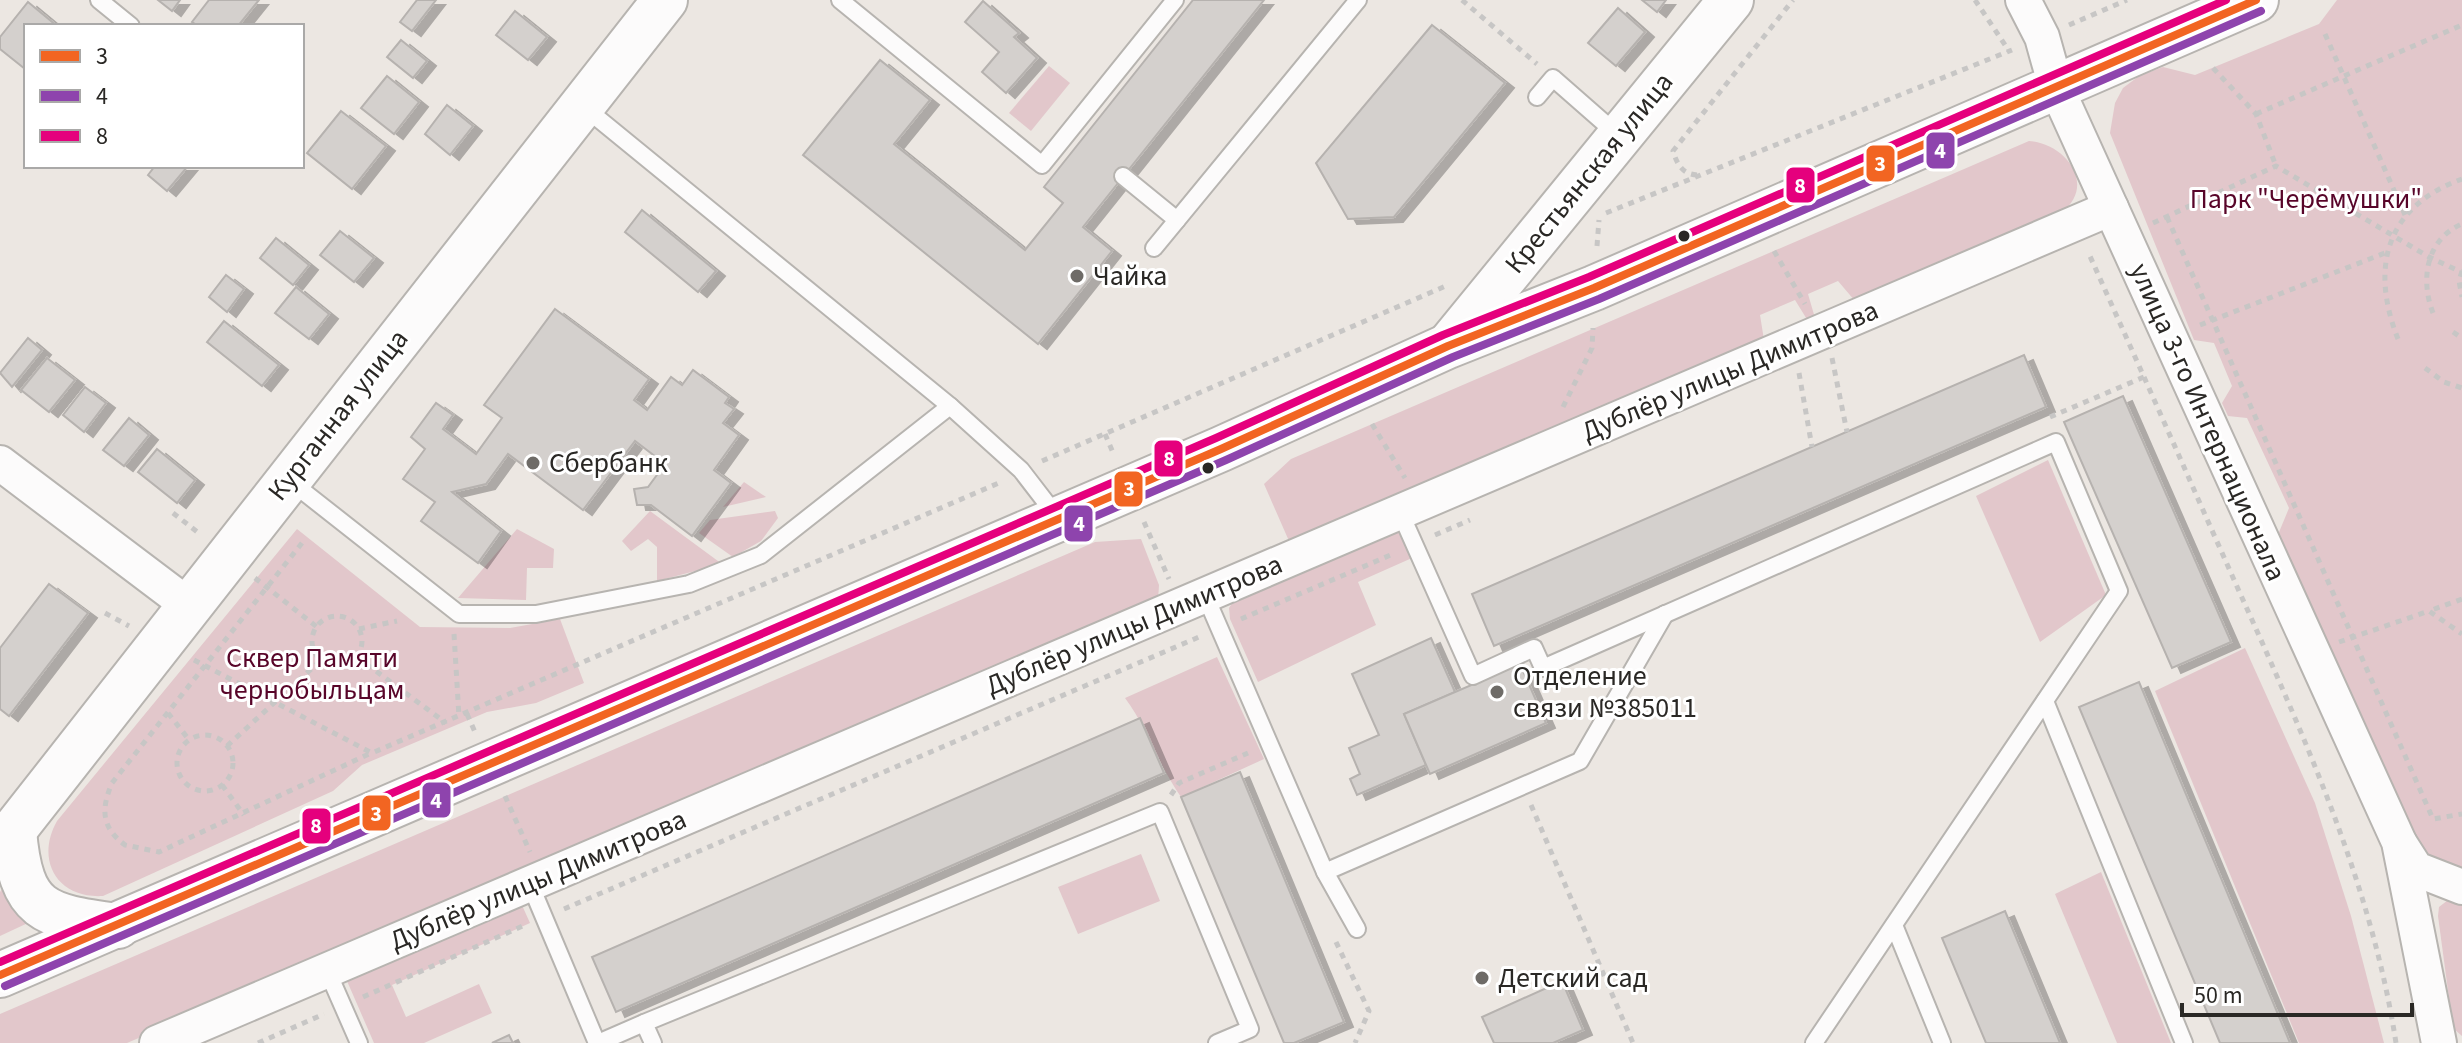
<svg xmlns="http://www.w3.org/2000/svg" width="2462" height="1043" font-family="'Source Sans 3',sans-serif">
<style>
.green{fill:#e2c7cb}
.building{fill:#d4d0cd;stroke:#b6b2af;stroke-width:2;filter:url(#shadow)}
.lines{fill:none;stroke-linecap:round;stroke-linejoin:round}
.lane-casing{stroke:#b7b4b0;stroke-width:20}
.street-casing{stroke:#b7b4b0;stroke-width:38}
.secondary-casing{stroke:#b7b4b0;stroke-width:48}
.path{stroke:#c7c6c5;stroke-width:5;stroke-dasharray:6 6;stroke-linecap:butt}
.lane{stroke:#fcfbfb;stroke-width:16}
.street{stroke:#fcfbfb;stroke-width:34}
.secondary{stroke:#fcfbfb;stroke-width:44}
.bus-1-casing{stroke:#fff;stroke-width:14}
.bus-2-casing{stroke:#fff;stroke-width:14}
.bus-3-casing{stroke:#fff;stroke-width:14}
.bus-1{stroke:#f26522;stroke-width:8}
.bus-2{stroke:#8e44ad;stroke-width:8}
.bus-3{stroke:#e5007d;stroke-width:8}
.bus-dot{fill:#2a2825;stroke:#fff;stroke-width:3}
.poi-dot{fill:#6e6b67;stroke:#fff;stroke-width:3}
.labels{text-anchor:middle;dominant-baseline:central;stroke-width:6;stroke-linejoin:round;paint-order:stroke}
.street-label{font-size:28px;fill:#2a2825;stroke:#fff}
.park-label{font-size:28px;fill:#580529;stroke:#fff}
.poi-label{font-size:28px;fill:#2a2825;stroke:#fff;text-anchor:start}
.line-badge{stroke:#fff;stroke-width:3}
.badge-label{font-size:22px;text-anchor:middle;font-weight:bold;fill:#fff}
</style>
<defs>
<filter id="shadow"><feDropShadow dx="9" dy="5" stdDeviation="0" flood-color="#0004"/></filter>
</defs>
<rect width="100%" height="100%" fill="#ece7e2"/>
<g class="green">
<path d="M2337 0H2462V876L2429 858 2416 844 2277 537 2289 508 2247 418 2228 416 2222 403 2232 386 2214 343 2194 340 2110 133 2115 103 2123 88 2139 76 2163 67 2195 75 2319 24Z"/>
<path d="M1049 66 1070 83 1031 131 1009 113Z"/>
<path d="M2029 141C2067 144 2097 186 2061 213L1855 301 1838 281 1808 294 1815 318 1808 321 1795 300 1760 315 1764 340 1289 541 1264 484 1291 459Z"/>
<path d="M2048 460 2106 595 2040 642 1976 496Z"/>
<path d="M744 482 766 497 723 507Z"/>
<path d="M650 511 722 564 657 581V547L648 539 631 551 622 541Z"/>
<path d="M775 511 778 518 761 541 733 557 699 533 710 520Z"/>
<path d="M1396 528 1412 558 1358 582 1376 625 1258 682 1230 619 1229 608 1236 597Z"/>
<path d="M297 529 420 627 510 628 560 619 584 683 536 703 487 712 362 765 333 791 103 896C57 899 35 860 57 821Z"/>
<path d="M517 529 554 549 553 568H527L526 600 458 598Z"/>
<path d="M1141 539 1159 585 1158 600 127 1043H0V1014L1095 542Z"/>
<path d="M2245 648 2315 803 2351 916 2384 1043H2299L2155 691Z"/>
<path d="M1217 657 1264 759 1181 797C1159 766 1148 729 1125 698Z"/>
<path d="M1141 854 1160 901 1078 934 1058 887Z"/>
<path d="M2101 872 2171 1043H2117L2055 894Z"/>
<path d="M4 886 30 922 0 936V892Z"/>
<path d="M2452 897H2462V1036L2453 1028 2438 916 2439 907Z"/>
<path d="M521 903 530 923 392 985 406 1017 479 984 492 1013 424 1043H374L347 981Z"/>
</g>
<g class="building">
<path d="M158 0H180L172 11Z"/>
<path d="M209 0H259L238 26H198L192 22Z"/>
<path d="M417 0H436L412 31 400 22Z"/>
<path d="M1193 0H1264L1083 227 1112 251 1038 344 803 155 880 60 930 100 894 144 1025 250 1063 203 1044 187Z"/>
<path d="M1642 0H1666L1657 12Z"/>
<path d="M983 1 1019 33 1014 37 1037 58 1006 93 982 72 999 52 965 22Z"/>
<path d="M28 2 57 26H26L25 69 0 49V37Z"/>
<path d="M1618 8 1645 32 1616 66 1588 43Z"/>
<path d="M515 11 547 37 528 60 496 35Z"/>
<path d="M1432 25 1505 83 1394 217 1348 219 1316 163Z"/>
<path d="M401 40 427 61 413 78 387 57Z"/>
<path d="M387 76 419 102 394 134 361 108Z"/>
<path d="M447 105 473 126 450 155 425 134Z"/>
<path d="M341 111 386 146 352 189 307 153Z"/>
<path d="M155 166H188L167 191 148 175Z"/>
<path d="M642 210 716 271 698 292 625 232Z"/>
<path d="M340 231 374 258 354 282 320 255Z"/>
<path d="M276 238 309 265 293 285 260 258Z"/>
<path d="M226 275 244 289 227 312 209 297Z"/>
<path d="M296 287 329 314 309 339 275 313Z"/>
<path d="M555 309 649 379 634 400 647 410 671 377 682 385 693 370 729 397 725 403 734 409 723 423 739 435 714 470 731 483 692 536 651 505H637L634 489 648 487 665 464 635 441 583 510 508 454 486 484 452 492 501 531 478 563 421 521 435 502 403 479 425 449 411 437 436 403 453 415 443 429 476 454 502 418 484 405Z"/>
<path d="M224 321 279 365 262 386 207 342Z"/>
<path d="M28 338 42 350 12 387 0 373Z"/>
<path d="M2024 355 2046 407 1494 646 1472 594Z"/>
<path d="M47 358 75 380 49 412 21 390Z"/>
<path d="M85 387 106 403 84 432 63 415Z"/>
<path d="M2123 396 2231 642 2172 668 2064 422Z"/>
<path d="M129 418 149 435 124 466 103 450Z"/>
<path d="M157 449 195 480 177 503 138 472Z"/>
<path d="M49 584 88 613 9 716 0 709V648Z"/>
<path d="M1431 638 1455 692 1404 714 1426 765 1357 795 1350 779 1360 774 1349 748 1379 735 1352 674Z"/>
<path d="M1520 664 1546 723 1430 774 1404 714Z"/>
<path d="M2139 682 2290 1043H2220L2079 707Z"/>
<path d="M1140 718 1164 773 616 1012 592 957Z"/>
<path d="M1240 772 1344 1022 1294 1043H1284L1181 797Z"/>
<path d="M2005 911 2060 1043H1986L1942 938Z"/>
<path d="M1562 981 1583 1030 1553 1043H1494L1482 1017Z"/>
<path d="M509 1035 513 1043H492Z"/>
</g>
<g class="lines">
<g class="lane-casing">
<g id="lane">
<path d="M99 0 131 26"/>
<path d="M840 0 1042 165 1175 0"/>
<path d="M1537 97 1553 78 1618 135"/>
<path d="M584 107 950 406 1021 470 1058 518"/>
<path d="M1123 176 1177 220"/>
<path d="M1154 248 1358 0"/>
<path d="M290 481 459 614H536L689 584 761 555 950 406"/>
<path d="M1400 512 1473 676 1534 648 1543 668 2056 442 2119 591 1814 1043"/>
<path d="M1205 595 1325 872 1580 761 1665 614"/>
<path d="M2045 701 2184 1043"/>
<path d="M1325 872 1357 929"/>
<path d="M530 884 597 1043"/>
<path d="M1894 925 1942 1043"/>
<path d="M327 970 359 1043"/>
<path d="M598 1043 644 1023"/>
<path d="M653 1043 644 1023 1160 812 1250 1029 1217 1043"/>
</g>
</g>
<g class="street-casing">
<g id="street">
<path d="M2023 0 2042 37 2056 87 2399 842 2439 1043"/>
<path d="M0 463 188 605"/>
<path d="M2400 844 2416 869 2462 887"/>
<path d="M157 1043 2111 208"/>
</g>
</g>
<g class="secondary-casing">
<g id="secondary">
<path d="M1450 344 1731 0"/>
<path d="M14 831C21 912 43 916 118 926"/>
<path d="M0 848 665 0"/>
<path d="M0 975 1221 449 1448 346 1594 288 2256 0"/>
</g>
</g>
<g class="path">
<path d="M1462 0 1537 64"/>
<path d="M1975 0 2009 51"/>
<path d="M2069 25 2127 0"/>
<path d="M2325 34 2405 215"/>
<path d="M2213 68 2256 114 2276 166"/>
<path d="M2256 114 2462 25"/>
<path d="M1697 175C1682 174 1677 164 1673 151L1793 0"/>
<path d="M1606 213 2012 50"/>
<path d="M2167 217 2433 819 2462 814"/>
<path d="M2153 223 2276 166 2429 257 2461 272"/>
<path d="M1597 246 1599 220"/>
<path d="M1774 251 1805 304"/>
<path d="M2462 271 2459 281 2462 297"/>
<path d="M2433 313C2420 280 2426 239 2462 224"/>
<path d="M2200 325 2385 253"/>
<path d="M2453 332 2462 338"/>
<path d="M2398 339C2370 268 2385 207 2462 179"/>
<path d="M1832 358 1847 432"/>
<path d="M2425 368 2444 382 2462 388"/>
<path d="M1799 373 1812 447"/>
<path d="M2144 377C2182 462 2219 547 2257 631 2316 764 2374 899 2396 1043"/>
<path d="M1563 407 1592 348 1593 328"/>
<path d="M2050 417 2144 377 2089 254"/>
<path d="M1372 424 1405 478"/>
<path d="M1105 434 1114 455"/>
<path d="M1042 461 1448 285"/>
<path d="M173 513 200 534"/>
<path d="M1144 522 1169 579"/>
<path d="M1435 535 1470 520"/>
<path d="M302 543 112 783C101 809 101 827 125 845L159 852 371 753"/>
<path d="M255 578 317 627"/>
<path d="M2462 599 2429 611 2462 634"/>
<path d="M105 613 129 626"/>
<circle cx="337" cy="641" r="25"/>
<path d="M1241 619 1393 554"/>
<path d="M359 629 397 621"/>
<path d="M454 634 459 717"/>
<path d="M2339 642 2429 611"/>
<path d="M357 657 446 723"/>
<path d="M194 660 372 753 1001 482"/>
<path d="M168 713 190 741"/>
<path d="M467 714 475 732"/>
<circle cx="205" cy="763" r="28"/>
<path d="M227 746 321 660"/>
<path d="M222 785 244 815"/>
<path d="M1171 795 1179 783 1248 753"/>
<path d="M505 796 530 852"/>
<path d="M1531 805 1633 1043"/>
<path d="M564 909 1199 637"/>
<path d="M1336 942 1369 1011 1355 1043"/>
<path d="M363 997 525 925"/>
<path d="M258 1043 324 1014"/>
</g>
<use href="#lane" class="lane"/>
<use href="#street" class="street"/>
<use href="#secondary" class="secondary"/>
<g class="bus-1-casing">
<path id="bus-1" d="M0 975 1221 449 1448 346 1594 288 2256 0"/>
</g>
<g class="bus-2-casing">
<path id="bus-2" d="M5 986 1226 460 1453 357 1599 299 2261 11"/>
</g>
<g class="bus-3-casing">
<path id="bus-3" d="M0 962 1216 438 1443 335 1589 277 2226 0"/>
</g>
<use href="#bus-1" class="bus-1"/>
<use href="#bus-2" class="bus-2"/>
<use href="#bus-3" class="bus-3"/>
</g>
<g class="bus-dot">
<circle cx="1684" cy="236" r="7"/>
<circle cx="1208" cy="468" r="7"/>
</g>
<g class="poi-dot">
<circle cx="1077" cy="276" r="8"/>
<circle cx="533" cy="463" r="8"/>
<circle cx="1497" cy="692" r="8"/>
<circle cx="1482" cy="978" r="8"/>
</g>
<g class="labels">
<g class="street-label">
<text transform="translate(1589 173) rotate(-51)">Крестьянская улица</text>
<text transform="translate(1730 371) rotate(-23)">Дублёр улицы Димитрова</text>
<text transform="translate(338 415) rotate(-52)">Курганная улица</text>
<text transform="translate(2208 422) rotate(66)">улица 3-го Интернационала</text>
<text transform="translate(1134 625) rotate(-23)">Дублёр улицы Димитрова</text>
<text transform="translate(538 880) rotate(-23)">Дублёр улицы Димитрова</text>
</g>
<g class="park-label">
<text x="2306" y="199">Парк "Черёмушки"</text>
<text x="312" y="658">Сквер Памяти<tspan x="312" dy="32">чернобыльцам</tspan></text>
</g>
<g class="poi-label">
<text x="1093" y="276">Чайка</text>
<text x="549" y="463">Сбербанк</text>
<text x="1513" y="676">Отделение<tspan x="1513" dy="32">связи №385011</tspan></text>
<text x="1498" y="978">Детский сад</text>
</g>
</g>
<g class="line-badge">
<rect x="1925" y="131" width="31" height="39" rx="8" fill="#8e44ad"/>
<rect x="1865" y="144" width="31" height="39" rx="8" fill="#f26522"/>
<rect x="1785" y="166" width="31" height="38" rx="8" fill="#e5007d"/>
<rect x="1153" y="439" width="31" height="39" rx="8" fill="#e5007d"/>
<rect x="1113" y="470" width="31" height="38" rx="8" fill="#f26522"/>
<rect x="1063" y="504" width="31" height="39" rx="8" fill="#8e44ad"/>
<rect x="421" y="781" width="31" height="38" rx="8" fill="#8e44ad"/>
<rect x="361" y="794" width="31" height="38" rx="8" fill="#f26522"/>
<rect x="301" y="807" width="31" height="38" rx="8" fill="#e5007d"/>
</g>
<g class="badge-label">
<text x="1940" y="158">4</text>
<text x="1880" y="171">3</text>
<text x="1800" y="193">8</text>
<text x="1169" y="466">8</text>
<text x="1129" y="496">3</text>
<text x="1079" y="531">4</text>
<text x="436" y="808">4</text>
<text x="376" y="821">3</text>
<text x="316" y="833">8</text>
</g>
<rect x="24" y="24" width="280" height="144" fill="#ffffff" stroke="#aaa9a8" stroke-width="2"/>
<rect x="40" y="50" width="40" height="12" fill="#f26522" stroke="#aaa9a8" stroke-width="2"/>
<text x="96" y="64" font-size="24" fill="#2a2825">3</text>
<rect x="40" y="90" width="40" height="12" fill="#8e44ad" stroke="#aaa9a8" stroke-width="2"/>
<text x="96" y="104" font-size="24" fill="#2a2825">4</text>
<rect x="40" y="130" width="40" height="12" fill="#e5007d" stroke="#aaa9a8" stroke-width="2"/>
<text x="96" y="144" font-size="24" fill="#2a2825">8</text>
<path d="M2182 1003v12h230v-12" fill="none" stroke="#2a2825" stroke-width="4"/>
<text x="2194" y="1003" font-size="24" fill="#2a2825" stroke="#ffffff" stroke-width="6" paint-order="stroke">50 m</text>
</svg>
